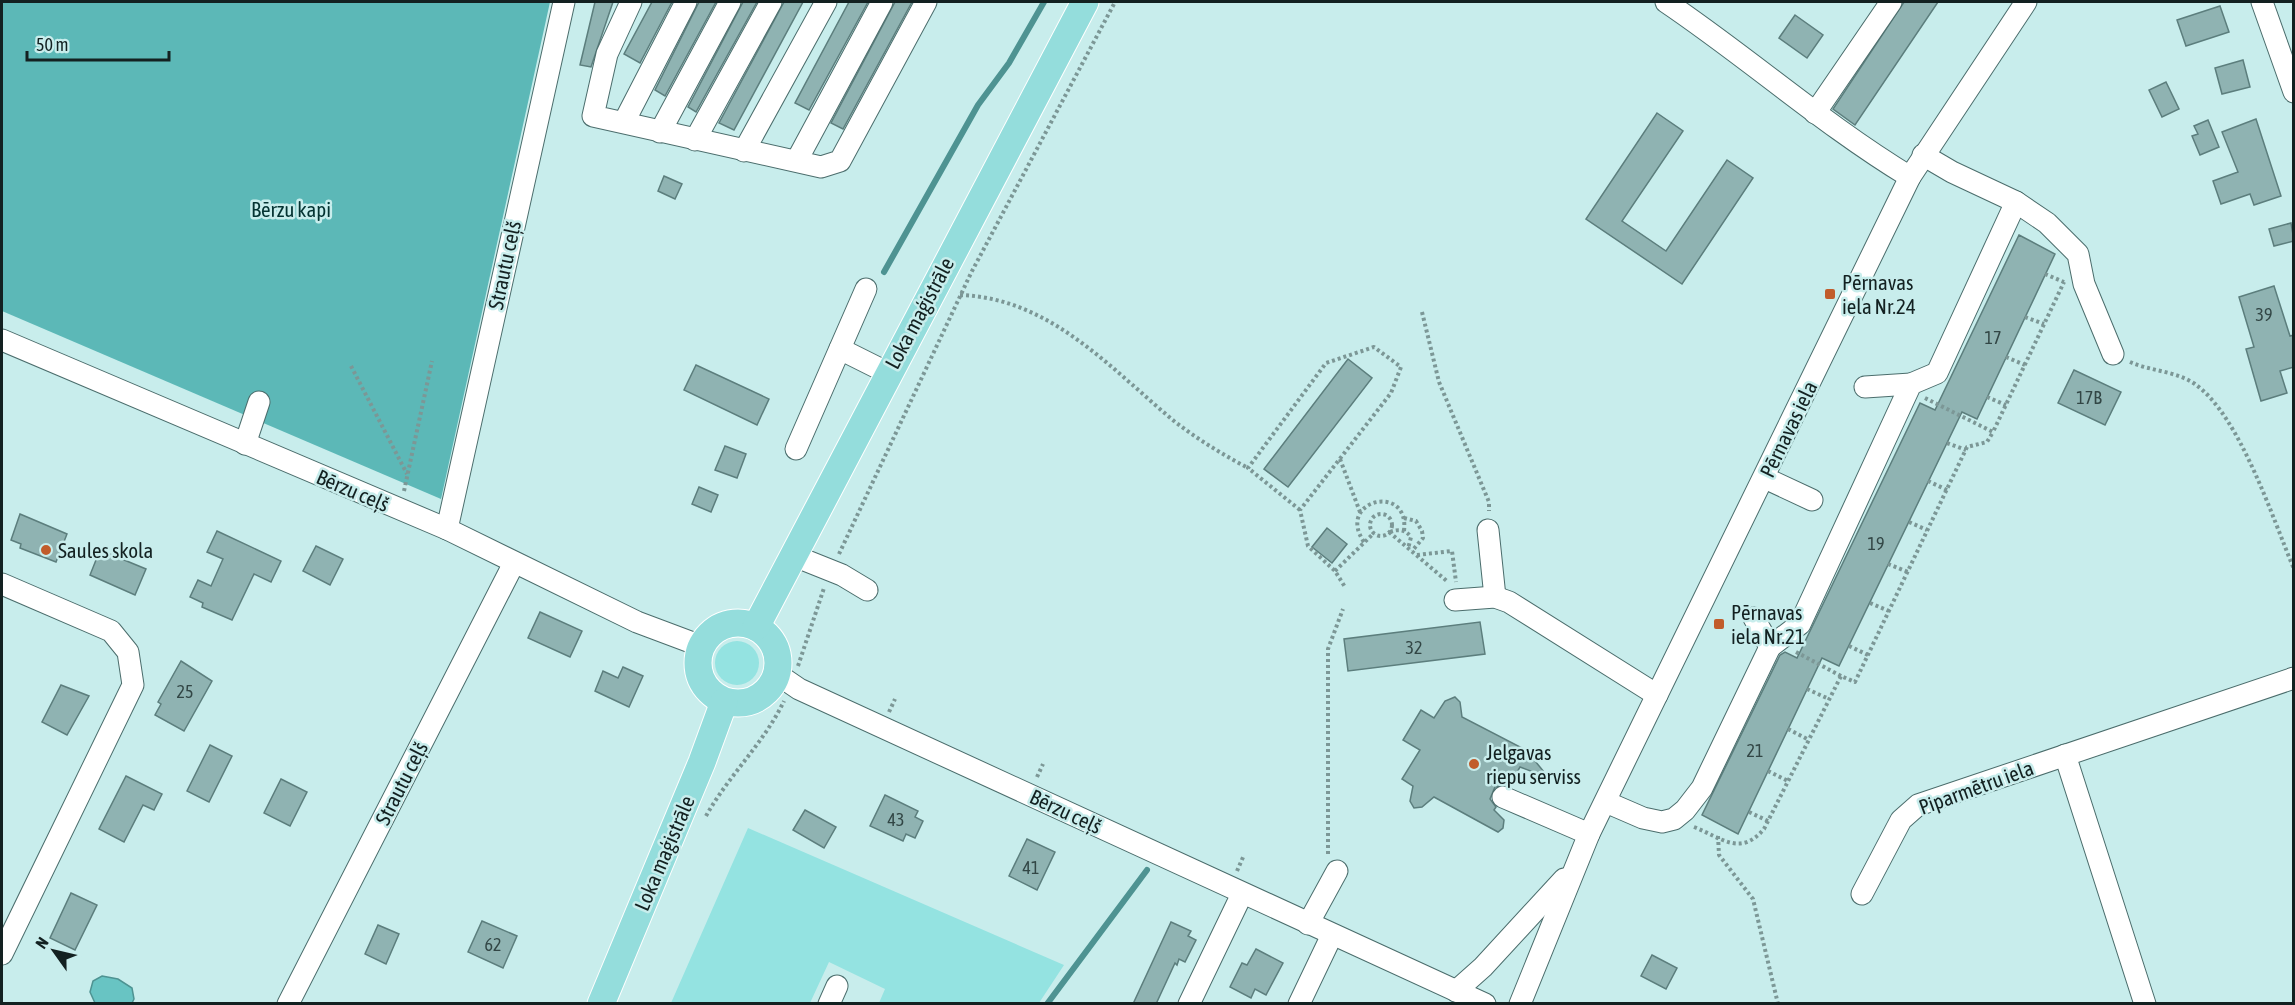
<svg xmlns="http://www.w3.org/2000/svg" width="2295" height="1005" font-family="'Asap Condensed',sans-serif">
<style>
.green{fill:#94e3e1}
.forest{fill:#5cb8b7}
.water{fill:#68c4c3;stroke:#4e9392;stroke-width:1.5}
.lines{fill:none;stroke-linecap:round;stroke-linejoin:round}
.stream{stroke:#4e9392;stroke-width:6}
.building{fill:#8fb3b2;stroke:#5c7e7d;stroke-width:1.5}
.minor-casing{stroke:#4b6d6c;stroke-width:23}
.major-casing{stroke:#fff;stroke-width:29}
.path{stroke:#7c9796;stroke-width:4;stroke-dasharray:3 3;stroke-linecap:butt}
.minor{stroke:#fff;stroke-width:21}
.major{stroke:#94dddc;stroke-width:27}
.poi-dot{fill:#c15c2b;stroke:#c8edec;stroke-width:2}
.labels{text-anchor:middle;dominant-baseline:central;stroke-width:5;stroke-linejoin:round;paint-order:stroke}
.number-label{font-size:18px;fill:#324645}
.park-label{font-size:21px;fill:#043332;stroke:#c8edec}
.street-label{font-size:21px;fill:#132121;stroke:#c8edec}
.poi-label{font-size:21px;fill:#132121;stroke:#c8edec;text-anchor:start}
</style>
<rect width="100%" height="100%" fill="#c8edec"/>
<g class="green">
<circle cx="737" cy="663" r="22"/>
<path d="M748 828 1064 965 1039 1003H879L885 989 829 962 810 1003H671Z"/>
</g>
<path class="forest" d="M2 2H550L441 499 2 311Z"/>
<path class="water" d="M102 976 118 979 132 988 134 999 132 1003H95L90 992 93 981Z"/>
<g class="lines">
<g class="stream">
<path d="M884 272 978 105 1009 63 1044 2"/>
<path d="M1047 1004 1147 870"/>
</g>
</g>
<g class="building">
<path d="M595 2H613L591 67 580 65Z"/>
<path d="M652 2H672L640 63 624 54Z"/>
<path d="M699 2H716L665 96 655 90Z"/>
<path d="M743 2H757L696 112 688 107Z"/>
<path d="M784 2H803L734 130 719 123Z"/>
<path d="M849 2H868L809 110 795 103Z"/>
<path d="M895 2H912L843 129 831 123Z"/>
<path d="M1904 2H1938L1855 125 1833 109Z"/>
<path d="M2220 6 2229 32 2186 46 2177 20Z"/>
<path d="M1795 15 1823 35 1807 58 1779 38Z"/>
<path d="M2243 60 2250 87 2222 94 2215 68Z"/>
<path d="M2166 82 2179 109 2162 117 2149 90Z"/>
<path d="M1657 113 1683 131 1622 221 1666 251 1727 160 1753 178 1682 284 1586 219Z"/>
<path d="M2256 119 2281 196 2254 205 2250 194 2221 204 2213 181 2238 172 2222 132Z"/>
<path d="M2208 120 2219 147 2200 155 2192 136 2198 134 2194 126Z"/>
<path d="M664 176 682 184 675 199 658 191Z"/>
<path d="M2291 223 2294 241 2274 246 2269 229Z"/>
<path d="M2019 235 2055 254 1977 419 1962 412 1839 666 1822 658 1738 834 1702 815 1780 655 1785 652 1797 658 1920 403 1935 410Z"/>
<path d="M2274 286 2290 336 2294 335V367L2280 371 2287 393 2261 401 2246 349 2254 347 2239 297Z"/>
<path d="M1348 359 1372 378 1288 487 1264 469Z"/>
<path d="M696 365 769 399 757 425 684 390Z"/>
<path d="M2074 370 2121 392 2105 425 2058 403Z"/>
<path d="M725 446 746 454 737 478 715 470Z"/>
<path d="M699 487 718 495 711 512 692 504Z"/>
<path d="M20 514 67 534 56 562 20 548 21 544 11 540Z"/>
<path d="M1327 528 1347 544 1332 563 1312 547Z"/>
<path d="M217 531 281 561 271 582 254 574 232 620 202 607 203 603 190 597 198 580 211 586 223 559 207 552Z"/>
<path d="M316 546 343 559 330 585 303 571Z"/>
<path d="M100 550 146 569 135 595 90 575Z"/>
<path d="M540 612 582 631 570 657 528 638Z"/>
<path d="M1480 622 1485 654 1348 671 1344 639Z"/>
<path d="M181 661 212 681 184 731 155 715 161 704 158 702Z"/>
<path d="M623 667 643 676 629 707 595 691 603 671 618 678Z"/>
<path d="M61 685 89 696 67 735 42 722Z"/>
<path d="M1455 697 1460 702 1462 717 1526 750 1549 778 1520 767 1509 786 1495 787 1490 799 1496 807 1494 810 1504 820 1503 828 1498 832 1434 797 1422 807 1414 808 1410 801 1413 786 1402 779 1420 750 1403 740 1421 710 1434 718 1445 701Z"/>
<path d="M210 745 232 756 209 802 187 791Z"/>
<path d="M126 776 162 794 154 810 143 805 124 842 99 829Z"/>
<path d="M281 779 307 792 290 826 264 813Z"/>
<path d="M885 795 918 811 915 817 923 821 915 838 906 834 903 841 870 826Z"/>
<path d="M805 810 836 827 824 848 793 830Z"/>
<path d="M1027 839 1055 852 1037 890 1009 876Z"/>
<path d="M71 893 97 905 75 950 50 938Z"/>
<path d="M482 921 517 936 503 968 468 952Z"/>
<path d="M1171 922 1191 931 1188 936 1196 940 1185 962 1179 959 1177 965 1175 963 1156 1004H1133Z"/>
<path d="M378 925 399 934 386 964 365 954Z"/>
<path d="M1256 949 1283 963 1266 995 1255 989 1251 998 1230 987 1242 963 1247 965Z"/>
<path d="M1652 955 1677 968 1666 989 1641 976Z"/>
</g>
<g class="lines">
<g class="minor-casing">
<g id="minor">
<path d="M631 2 607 54 593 116 821 167 840 161 926 2"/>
<path d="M1666 2C1749 58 1824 125 1910 177"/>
<path d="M2262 2 2294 92"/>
<path d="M1815 113 1891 2"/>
<path d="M624 122 686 2"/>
<path d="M660 132 730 2"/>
<path d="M695 140 771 2"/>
<path d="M744 151 826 2"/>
<path d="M1923 155 1952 172 2016 202 2047 223 2078 254 2084 284 2113 354"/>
<path d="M797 160 882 2"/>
<path d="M2 340 447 529 637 622 701 646"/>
<path d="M840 349 888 373"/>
<path d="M1865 387 1911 384"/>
<path d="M245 444 259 402"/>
<path d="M796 449 866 289"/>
<path d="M1765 478 1812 500"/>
<path d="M447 529 564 2"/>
<path d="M1488 530 1495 597"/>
<path d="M792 555 842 575 867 590"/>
<path d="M2 584 111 631 128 652 133 685 2 954"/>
<path d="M1455 600 1495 597 1509 602 1657 695"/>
<path d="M1754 618 1770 647"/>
<path d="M777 674 799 689 1485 1004"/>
<path d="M2065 755 2145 1004"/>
<path d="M1503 797 1589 834"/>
<path d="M1606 802 1643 818 1662 822 1674 819 1685 810 1702 788 1770 647 1800 624 1911 384 1937 373 2016 202"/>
<path d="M1862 894 1901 820 1918 805 2294 678"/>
<path d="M1308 924 1337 871"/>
<path d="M1456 991 1483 967 1564 879"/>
<path d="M288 1004 514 563"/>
<path d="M829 1004 837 986"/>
<path d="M1189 1004 1242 894"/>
<path d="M1299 1004 1332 935"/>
<path d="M1520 1004 1589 834 1910 177 2026 2"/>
</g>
</g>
<g class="major-casing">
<g id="major">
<circle cx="738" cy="663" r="40"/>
<path d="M756 627 1085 2"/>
<path d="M601 1004 702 762 724 702"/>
</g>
</g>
<g class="path">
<path d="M2045 274 2064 282"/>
<path d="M960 295C1050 298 1110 368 1174 421 1197 439 1222 454 1248 468"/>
<path d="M1422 312 1439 382 1489 502V511"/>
<path d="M2025 317 2044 324"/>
<path d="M2006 357 2025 365"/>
<path d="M2130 362C2150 371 2176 371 2195 384 2240 416 2272 517 2294 569"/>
<path d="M351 366 407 474"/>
<path d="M1987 397 2006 405"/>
<path d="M1925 398 1993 432 2064 282"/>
<path d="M1947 443 1966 450"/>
<path d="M1340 459 1360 512"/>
<path d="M1928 481 1947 490"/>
<path d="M404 491 432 361"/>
<path d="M1300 510 1248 468 1326 363 1374 347 1401 367 1391 393 1300 510 1308 546 1335 571 1345 587"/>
<circle cx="1381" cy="525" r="11"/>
<path d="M1404 518 1416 521 1422 531 1423 538 1412 551"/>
<path d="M1909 522 1927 530"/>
<path d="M1389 532 1448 582"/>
<path d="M1390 532C1398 529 1405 529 1411 537L1408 549"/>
<path d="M1364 542C1335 500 1410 482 1404 531"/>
<path d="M839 554 971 273 1115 2"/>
<path d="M1417 555 1452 551 1456 582"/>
<path d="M1888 564 1908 572"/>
<path d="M1335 571 1374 533"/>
<path d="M1870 603 1889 611"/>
<path d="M1849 646 1868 655"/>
<path d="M1796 652 1841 676"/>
<path d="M798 666 824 588"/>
<path d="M1807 689 1829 699"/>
<path d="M889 712 895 699"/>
<path d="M1788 729 1809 740"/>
<path d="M1768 771 1788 781"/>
<path d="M1037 777 1043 764"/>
<path d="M1749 812 1768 821"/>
<path d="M706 816C729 775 764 743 784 701"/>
<path d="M1694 827C1722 838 1740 857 1764 829L1841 676 1855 682 1967 447 1987 442 1993 432"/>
<path d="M1718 836 1719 855 1753 899 1778 1004"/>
<path d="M1328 854V649L1343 609"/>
<path d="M1237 871 1244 855"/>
</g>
<use href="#minor" class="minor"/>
<use href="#major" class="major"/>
</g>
<g class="poi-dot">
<rect x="1824" y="288" width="12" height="12" rx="3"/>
<circle cx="46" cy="550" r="6"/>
<rect x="1713" y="618" width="12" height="12" rx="3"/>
<circle cx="1474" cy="764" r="6"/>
</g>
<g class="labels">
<g class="number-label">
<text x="2264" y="314">39</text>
<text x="1993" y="337">17</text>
<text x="2089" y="397">17B</text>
<text x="1876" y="543">19</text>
<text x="1414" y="647">32</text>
<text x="185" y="691">25</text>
<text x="1755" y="750">21</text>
<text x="896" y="819">43</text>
<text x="1031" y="867">41</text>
<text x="493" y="944">62</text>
</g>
<g class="park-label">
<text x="291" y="209">Bērzu kapi</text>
</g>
<g class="street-label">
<text transform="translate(504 265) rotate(-78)">Strautu ceļš</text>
<text transform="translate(919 313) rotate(-62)">Loka maģistrāle</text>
<text transform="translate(1788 429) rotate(-64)">Pērnavas iela</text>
<text transform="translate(353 490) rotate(23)">Bērzu ceļš</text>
<text transform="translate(401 783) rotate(-63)">Strautu ceļš</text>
<text transform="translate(1976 787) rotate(-20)">Piparmētru iela</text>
<text transform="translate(1066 811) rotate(25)">Bērzu ceļš</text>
<text transform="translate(664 853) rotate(-67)">Loka maģistrāle</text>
</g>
<g class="poi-label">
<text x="1842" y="282">Pērnavas<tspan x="1842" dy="24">iela Nr.24</tspan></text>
<text x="58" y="550">Saules skola</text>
<text x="1731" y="612">Pērnavas<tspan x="1731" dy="24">iela Nr.21</tspan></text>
<text x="1486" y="752">Jelgavas<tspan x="1486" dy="24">riepu serviss</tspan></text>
</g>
</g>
<rect width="2295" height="1005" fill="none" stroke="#132121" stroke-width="6"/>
<g transform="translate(54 951) rotate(304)" stroke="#c8edec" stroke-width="4.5" paint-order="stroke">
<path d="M0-4.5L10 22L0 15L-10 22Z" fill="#132121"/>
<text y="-9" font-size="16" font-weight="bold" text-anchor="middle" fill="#132121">N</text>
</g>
<path d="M27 51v9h142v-9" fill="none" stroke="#132121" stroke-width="3"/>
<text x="36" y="51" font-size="18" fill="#132121" stroke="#c8edec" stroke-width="4.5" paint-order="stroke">50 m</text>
</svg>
